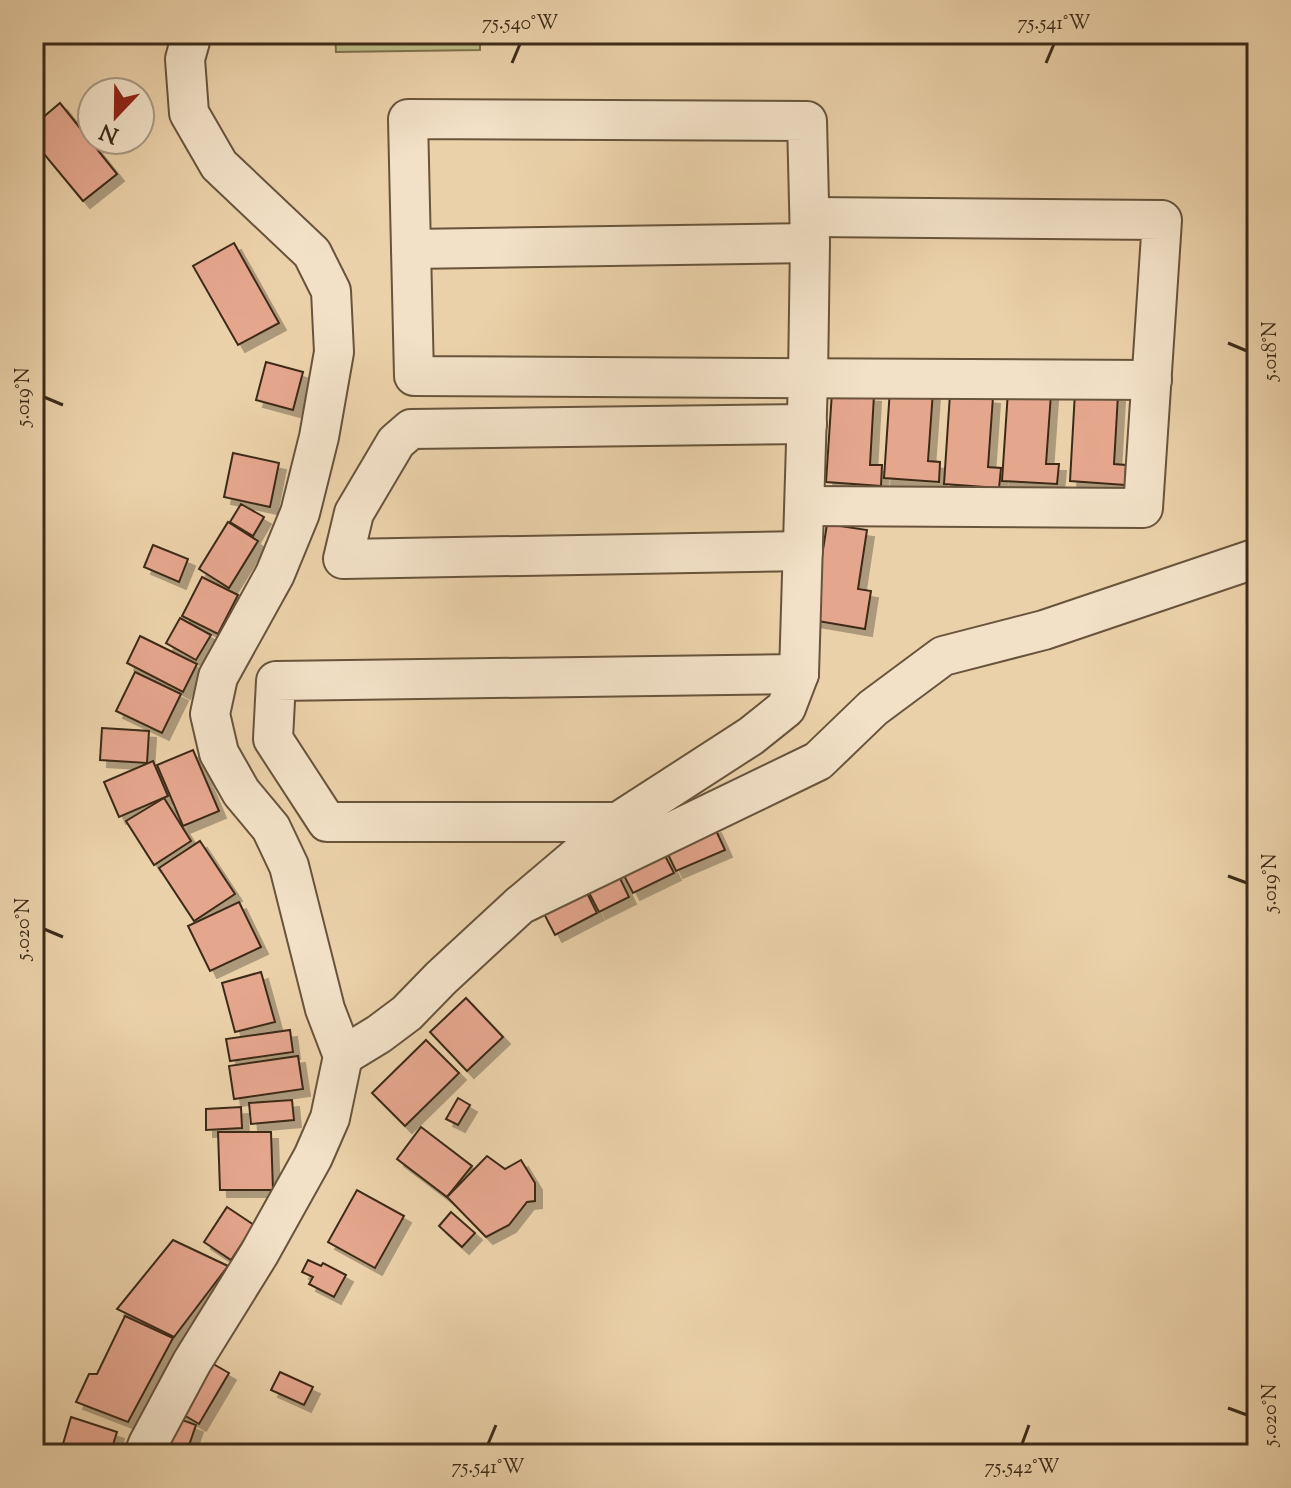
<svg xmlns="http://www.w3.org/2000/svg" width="1291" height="1488" font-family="'Sorts Mill Goudy',serif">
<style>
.green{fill:#bbba85;stroke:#7c724e;stroke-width:2}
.building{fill:#e5a68e;stroke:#3d2b18;stroke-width:2;filter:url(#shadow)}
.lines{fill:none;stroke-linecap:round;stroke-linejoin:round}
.minor-casing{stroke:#68543c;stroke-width:42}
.minor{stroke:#f2e1c7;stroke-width:38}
.ticks{fill:none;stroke:#3d2b18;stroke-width:3}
.neatline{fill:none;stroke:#3d2b18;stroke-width:3}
.ticks-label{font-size:20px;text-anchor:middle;fill:#3d2b18}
</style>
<defs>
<filter id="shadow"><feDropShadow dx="7" dy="7" stdDeviation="0" flood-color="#0004"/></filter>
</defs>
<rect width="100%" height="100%" fill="#ebd1a9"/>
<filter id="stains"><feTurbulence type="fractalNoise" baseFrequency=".0025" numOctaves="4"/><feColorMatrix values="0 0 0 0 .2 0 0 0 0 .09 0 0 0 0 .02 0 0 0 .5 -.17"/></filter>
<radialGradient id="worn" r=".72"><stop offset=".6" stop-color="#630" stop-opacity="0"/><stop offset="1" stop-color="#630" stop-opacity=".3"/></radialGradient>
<path class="green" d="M335 34H480V50L336 52Z"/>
<g class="building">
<path d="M60 103 117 174 83 201 34 142V125Z"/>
<path d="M234 243 279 323 238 345 193 266Z"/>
<path d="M266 362 303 372 293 410 256 400Z"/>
<path d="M890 389 933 391 928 461 940 462 939 482 884 478Z"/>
<path d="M1008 391 1051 394 1046 464H1059L1057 484 1002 481Z"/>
<path d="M832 392 874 395 870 465H882L881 486 826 482Z"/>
<path d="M1075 392 1118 395 1114 464 1126 465 1125 485 1070 481Z"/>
<path d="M950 394 993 397 988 467 1001 468 999 488 944 484Z"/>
<path d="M233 453 279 463 270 507 224 497Z"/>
<path d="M241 504 264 517 253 536 230 522Z"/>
<path d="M228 522 258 541 229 588 199 569Z"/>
<path d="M827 524 867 530 858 589 871 591 865 629 812 620Z"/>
<path d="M153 545 188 559 179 582 144 567Z"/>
<path d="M202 577 238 595 218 634 182 616Z"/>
<path d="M180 618 211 635 196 660 166 643Z"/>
<path d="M140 636 197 664 183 692 127 663Z"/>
<path d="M135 672 181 694 162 733 116 711Z"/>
<path d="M102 728 149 731 147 763 100 760Z"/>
<path d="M193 750 219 811 183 826 157 765Z"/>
<path d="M153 761 168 796 119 817 104 782Z"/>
<path d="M164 798 191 841 154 865 126 821Z"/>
<path d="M714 826 725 850 676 871 665 848Z"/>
<path d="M200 841 235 894 194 921 159 868Z"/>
<path d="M661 848 674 873 633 893 620 868Z"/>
<path d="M617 872 629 897 599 912 586 887Z"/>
<path d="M583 885 597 913 555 935 540 906Z"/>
<path d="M239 902 261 947 210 971 188 926Z"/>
<path d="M261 972 275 1022 235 1032 222 983Z"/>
<path d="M466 998 503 1037 467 1071 430 1032Z"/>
<path d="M290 1030 293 1052 230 1061 226 1039Z"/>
<path d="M426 1040 459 1073 405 1126 372 1093Z"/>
<path d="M298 1056 303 1089 234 1099 229 1066Z"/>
<path d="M458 1098 470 1105 458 1125 446 1119Z"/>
<path d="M292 1100 294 1120 251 1124 249 1103Z"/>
<path d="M241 1107 242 1128 206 1130V1109Z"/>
<path d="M421 1127 472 1166 447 1197 397 1159Z"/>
<path d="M218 1132H271L273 1190H220Z"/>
<path d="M487 1156 505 1169 521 1160 535 1183V1201L527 1202 509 1225 486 1237 447 1197Z"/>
<path d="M357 1190 404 1216 375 1268 328 1242Z"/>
<path d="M227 1207 254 1225 231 1260 204 1242Z"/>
<path d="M451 1212 475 1233 462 1247 439 1226Z"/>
<path d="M173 1240 228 1266 174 1337 117 1309Z"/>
<path d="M308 1260 321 1266 323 1263 346 1275 334 1297 309 1284 313 1277 302 1272Z"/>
<path d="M125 1316 173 1338 128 1422 76 1402 89 1374H97Z"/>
<path d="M201 1357 229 1373 199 1424 172 1408Z"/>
<path d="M280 1372 313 1387 304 1405 271 1390Z"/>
<path d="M166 1414 196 1425 186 1454H166L154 1450Z"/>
<path d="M71 1417 117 1432 110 1454H60Z"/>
</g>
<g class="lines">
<g class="minor-casing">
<g id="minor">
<path d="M810 243 411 249 414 376 1152 380"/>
<path d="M411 249 408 119 807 121 810 243 808 378 799 674 786 708 751 736 618 822 520 905"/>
<path d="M805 506 1143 508 1162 220 810 217"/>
<path d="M803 551 343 559 354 513 396 442 411 429 807 424"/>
<path d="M618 822H327L273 739 276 681 799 674"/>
<path d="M343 1056 379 1034 407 1013 441 978 520 905 818 761 873 708 943 656 1044 630 1257 558"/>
<path d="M144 1454 148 1444 192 1362 259 1254 313 1157 330 1118 343 1056 325 1009 289 866 271 828 241 792 219 753 210 714 218 677 275 574 300 513 319 437 334 352 331 291 312 253 219 165 189 113 185 59 192 34"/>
</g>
</g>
<use href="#minor" class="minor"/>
</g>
<path class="ticks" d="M512 63 520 44M1046 63 1054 44M1228 343 1247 351M44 397 63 405M1228 876 1247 883M44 929 63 937M1228 1408 1247 1415M488 1444 496 1425M1022 1444 1029 1425"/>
<rect width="1291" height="1488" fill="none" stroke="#ebd1a9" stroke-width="88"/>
<g transform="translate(116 116) rotate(202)"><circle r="38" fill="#f2e1c7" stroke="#aa9881" stroke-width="2"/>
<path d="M0-6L14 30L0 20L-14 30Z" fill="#8f2418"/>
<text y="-12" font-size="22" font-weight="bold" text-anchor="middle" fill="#3d2b18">N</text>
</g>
<rect x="44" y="44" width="1203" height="1400" class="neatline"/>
<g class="ticks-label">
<text x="520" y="29">75.540°W</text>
<text x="1054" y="29">75.541°W</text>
<text transform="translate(1269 351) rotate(-90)" y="7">5.018°N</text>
<text transform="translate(22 397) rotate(-90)" y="7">5.019°N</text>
<text transform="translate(1269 883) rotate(-90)" y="7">5.019°N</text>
<text transform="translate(22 929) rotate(-90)" y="7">5.020°N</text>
<text transform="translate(1269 1415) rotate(-90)" y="7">5.020°N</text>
<text x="488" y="1473">75.541°W</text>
<text x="1022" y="1473">75.542°W</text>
</g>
<rect width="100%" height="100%" filter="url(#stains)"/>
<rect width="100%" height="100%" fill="url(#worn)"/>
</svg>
